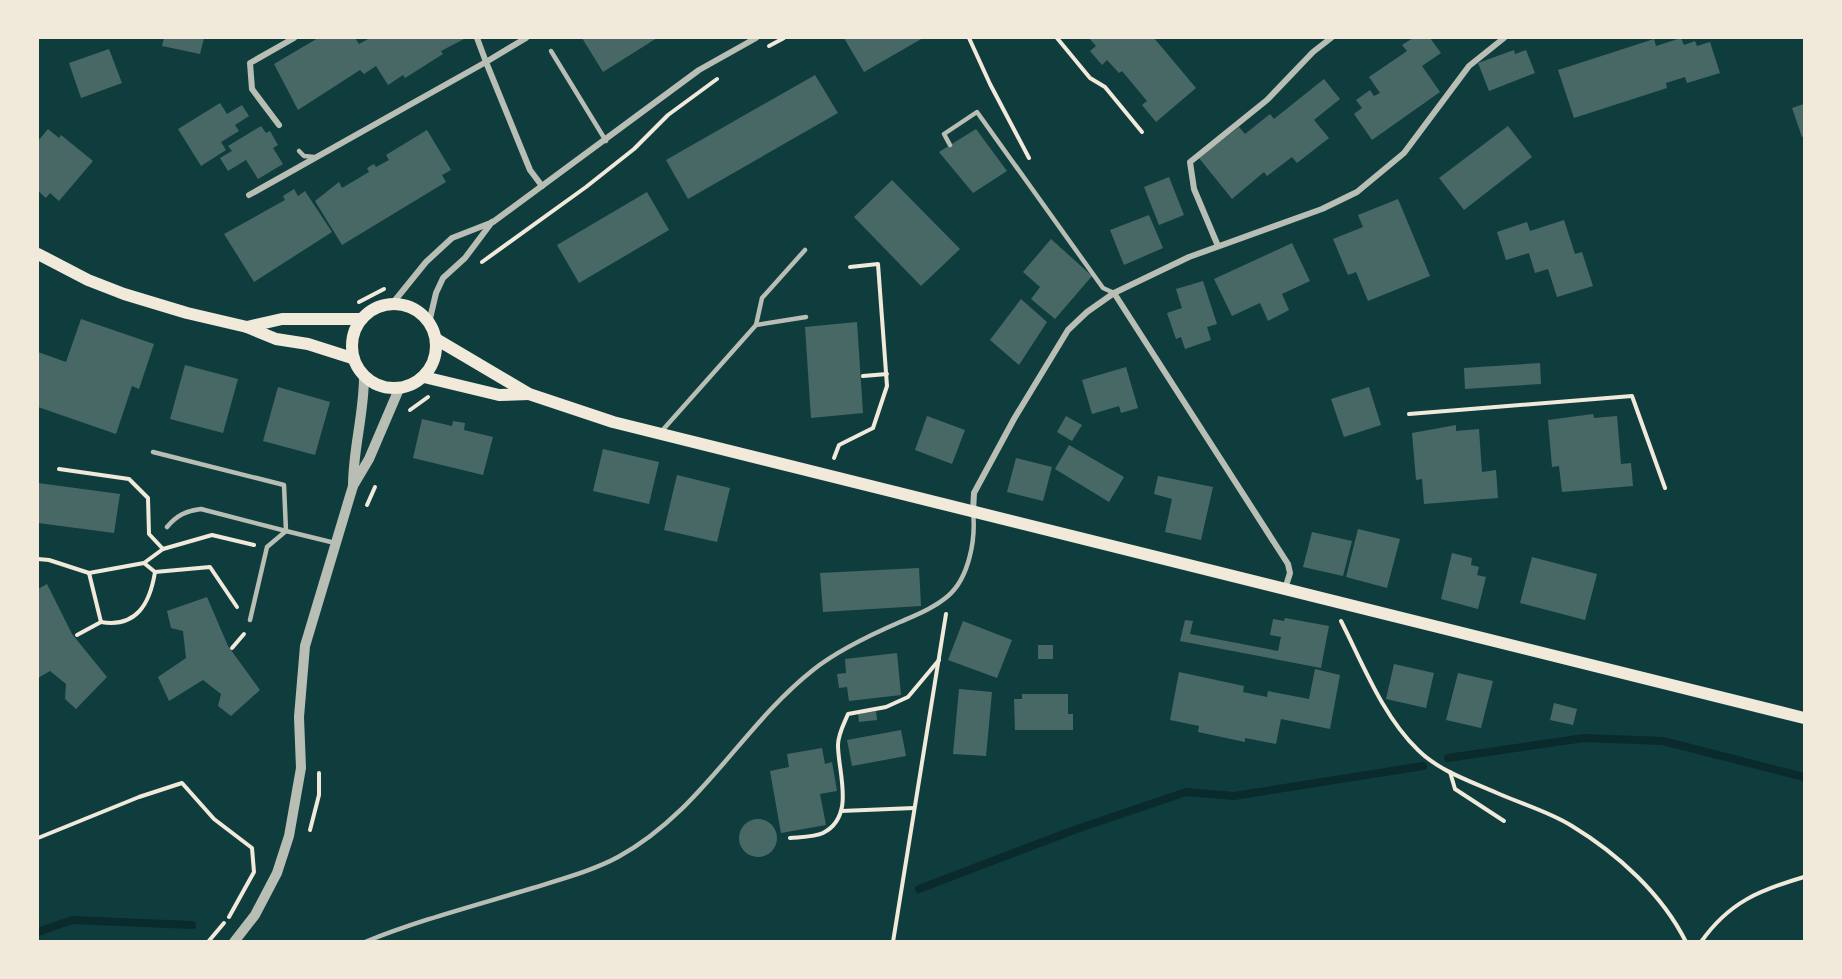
<svg xmlns="http://www.w3.org/2000/svg" width="1842" height="979" font-family="'Alegreya Sans',sans-serif">
<style>
.lines{fill:none;stroke-linecap:round;stroke-linejoin:round}
.stream{stroke:#0a2a2b;stroke-width:8}
.building{fill:#486865}
.path{stroke:#f1e9da;stroke-width:4}
.service{stroke:#b8beb3;stroke-width:4.5}
.minor{stroke:#b8beb3;stroke-width:6}
.tertiary{stroke:#b8beb3;stroke-width:10}
.secondary{stroke:#f1e9da;stroke-width:12}
</style>
<rect width="100%" height="100%" fill="#0f3d3e"/>
<g class="lines">
<g class="stream">
<path d="M1448 758 1584 738 1663 741 1804 777"/>
<path d="M919 889 1074 830 1186 792 1234 796 1423 766"/>
<path d="M38 932 72 920 192 925"/>
</g>
</g>
<g class="building">
<path d="M164 38H204L200 54 162 46Z"/>
<path d="M318 38H355L359 44 370 38 464 39 441 51 443 54 405 78 403 75 388 85 376 66 364 74 360 70 298 110 274 64Z"/>
<path d="M582 38H657L603 72Z"/>
<path d="M844 38H923L864 72Z"/>
<path d="M1089 38H1154L1196 88 1156 122 1142 105 1147 101 1122 71 1119 73 1107 60 1102 65 1090 51 1096 46Z"/>
<path d="M1413 38H1430L1441 53 1422 66 1440 92 1372 140 1354 114 1362 108 1356 100 1370 90 1374 96 1380 93 1369 77 1407 51 1402 45Z"/>
<path d="M1681 38 1684 45 1695 41 1697 46 1710 42 1720 73 1687 83 1685 77 1666 83 1667 88 1574 118 1558 70 1654 39 1656 46Z"/>
<path d="M109 49 122 83 81 98 69 63Z"/>
<path d="M1514 50 1515 54 1526 50 1535 73 1489 91 1478 63Z"/>
<path d="M815 75 838 113 688 199 666 160Z"/>
<path d="M1324 79 1340 99 1314 120 1329 138 1297 163 1292 157 1267 176 1264 172 1232 199 1199 158 1239 127 1245 134 1270 114 1274 119Z"/>
<path d="M220 103 227 114 242 105 249 116 235 125 239 131 221 142 226 150 201 166 178 129Z"/>
<path d="M1804 104V136L1802 137 1792 108Z"/>
<path d="M261 126 266 133 270 131 278 145 273 148 283 164 258 179 246 160 228 171 220 158 232 151 228 146Z"/>
<path d="M1508 126 1532 157 1464 210 1439 178Z"/>
<path d="M48 129 59 138 61 135 93 161 59 201 50 193 46 198 38 191V141Z"/>
<path d="M976 129 1007 171 973 193 939 152Z"/>
<path d="M427 130 451 170 442 175 446 182 342 245 315 201 339 182 342 188 369 172 367 168 374 164 376 167 389 160 386 155Z"/>
<path d="M1169 177 1184 215 1159 225 1144 187Z"/>
<path d="M892 180 960 249 921 286 854 217Z"/>
<path d="M294 189 298 196 305 191 332 232 254 282 224 234 285 200 283 196Z"/>
<path d="M647 192 669 230 579 283 557 245Z"/>
<path d="M1398 199 1430 276 1368 301 1356 272 1348 275 1333 239 1363 227 1358 215Z"/>
<path d="M1149 215 1163 248 1124 265 1110 230Z"/>
<path d="M1564 220 1575 254 1582 252 1593 286 1557 297 1548 269 1535 273 1529 253 1506 260 1497 232 1527 222 1530 231Z"/>
<path d="M1051 239 1092 276 1055 319 1031 299 1040 287 1023 272Z"/>
<path d="M1292 243 1310 281 1282 294 1289 310 1268 321 1260 303 1232 316 1214 279Z"/>
<path d="M1203 281 1217 324 1207 327 1211 340 1185 349 1181 337 1176 339 1167 313 1182 308 1176 289Z"/>
<path d="M1021 299 1047 322 1019 365 990 340Z"/>
<path d="M81 319 154 344 139 389 132 386 116 434 38 407V352L66 362Z"/>
<path d="M857 322 863 413 811 418 805 327Z"/>
<path d="M1540 363 1541 384 1465 389 1464 368Z"/>
<path d="M185 365 238 379 223 433 170 419Z"/>
<path d="M1126 367 1138 408 1121 413 1119 406 1092 414 1082 380Z"/>
<path d="M278 387 330 402 315 455 263 441Z"/>
<path d="M1369 387 1381 425 1344 437 1331 399Z"/>
<path d="M1593 414 1594 418 1617 416 1621 464 1631 463 1633 486 1562 492 1559 466 1552 467 1548 420Z"/>
<path d="M927 416 965 430 952 464 915 450Z"/>
<path d="M1066 416 1082 425 1072 441 1057 432Z"/>
<path d="M422 419 452 426 453 421 465 423 464 430 493 437 483 475 413 458Z"/>
<path d="M1456 425V431L1479 429 1482 472 1496 470 1498 498 1424 504 1422 479 1416 480 1412 433Z"/>
<path d="M1069 445 1124 477 1109 502 1055 469Z"/>
<path d="M603 449 659 462 649 504 593 491Z"/>
<path d="M1016 458 1052 467 1043 501 1007 492Z"/>
<path d="M677 475 730 488 717 542 664 530Z"/>
<path d="M1158 476 1213 487 1201 540 1165 532 1172 499 1154 494Z"/>
<path d="M38 483 120 494 114 533 38 523Z"/>
<path d="M1358 529 1400 539 1387 588 1346 577Z"/>
<path d="M1312 532 1352 541 1343 576 1303 567Z"/>
<path d="M1452 553 1472 558 1471 565 1479 567 1477 575 1486 577 1478 609 1441 599Z"/>
<path d="M1532 557 1597 574 1585 620 1520 603Z"/>
<path d="M919 568 921 606 823 612 820 573Z"/>
<path d="M47 584 72 634 107 677 76 709 65 699 66 684 50 671 38 678V589Z"/>
<path d="M207 597 228 646 260 690 231 716 218 706 221 694 203 680 169 701 158 677 186 658 183 631 171 628 167 611Z"/>
<path d="M1285 618 1329 626 1321 668 1180 641 1185 620 1193 621 1190 634 1278 651 1281 637 1270 635 1273 619 1284 621Z"/>
<path d="M963 621 1012 640 997 678 948 660Z"/>
<rect x="1038" y="645" width="15" height="14"/>
<path d="M897 653 901 695 849 701 847 687 839 688 837 674 846 673 845 659Z"/>
<path d="M1394 664 1434 673 1426 708 1386 699Z"/>
<path d="M1315 669 1340 675 1330 729 1281 719 1276 744 1245 738V742L1198 732 1199 726 1170 720 1179 672 1244 686 1243 692 1267 697 1268 691 1309 699Z"/>
<path d="M1458 673 1493 681 1481 728 1446 720Z"/>
<path d="M959 689 992 692 986 756 953 754Z"/>
<path d="M1022 694H1068V714H1073V730H1015L1014 699H1022Z"/>
<path d="M1554 703 1577 709 1573 725 1550 720Z"/>
<path d="M876 711 877 720 859 722 858 714Z"/>
<path d="M901 730 906 756 852 766 847 740Z"/>
<path d="M822 748 825 764 832 762 837 791 820 794 826 825 781 833 770 771 789 767 787 754Z"/>
<circle cx="758" cy="838" r="19"/>
</g>
<g class="lines">
<g class="path">
<path d="M969 38 990 84 1029 158"/>
<path d="M1057 38 1090 78 1105 87 1142 132"/>
<path d="M769 46 784 38"/>
<path d="M482 262 586 187 634 149 668 115 717 79"/>
<path d="M359 302 384 289"/>
<path d="M863 376 887 374"/>
<path d="M410 410 428 397"/>
<path d="M1409 414 1632 396 1665 488"/>
<path d="M834 458 839 445 873 428 887 386 878 264 850 267"/>
<path d="M59 469 129 479 148 498 149 534 163 549"/>
<path d="M367 505 375 487"/>
<path d="M38 559 49 560 89 573 144 563 163 549 212 535 254 545"/>
<path d="M155 572 210 567 237 607"/>
<path d="M89 573 101 622C137 628 150 603 155 572L144 563"/>
<path d="M1341 621C1363 664 1382 715 1418 750 1439 771 1470 781 1497 793 1522 804 1550 812 1572 826 1618 854 1662 894 1686 942"/>
<path d="M77 635 101 622"/>
<path d="M232 648 244 634"/>
<path d="M1450 772 1455 789 1504 821"/>
<path d="M841 811 914 808"/>
<path d="M310 830 319 795V773"/>
<path d="M38 838 139 797 182 783 214 819 252 848 254 872 229 917"/>
<path d="M790 838C800 837 815 837 823 833 856 816 838 773 838 745 838 734 844 724 848 714L886 707 908 697 939 660"/>
<path d="M208 942 224 923"/>
<path d="M893 942 946 614"/>
<path d="M1701 942C1729 902 1760 890 1804 877"/>
</g>
<g class="service">
<path d="M551 51 606 141"/>
<path d="M950 145 944 134 977 112 1103 288 1114 293"/>
<path d="M299 151 304 156 314 157"/>
<path d="M756 325 762 298 805 250"/>
<path d="M660 433 756 325 806 317"/>
<path d="M153 452 284 485 286 531 201 509C186 511 177 515 167 527"/>
<path d="M250 620 267 547 286 531 335 543"/>
<path d="M365 942C419 920 477 905 533 888 561 879 592 871 618 857 701 812 741 727 813 670 838 650 870 635 900 622 916 615 934 608 948 596 969 578 976 539 973 512"/>
</g>
<g class="minor">
<path d="M477 38 486 62 526 38"/>
<path d="M279 125 252 89 250 63 294 38"/>
<path d="M249 195 486 62 530 170 542 186"/>
<path d="M1218 246 1194 189 1190 162 1267 100 1313 52 1331 38"/>
<path d="M1114 293 1288 564 1290 573 1285 589"/>
<path d="M392 304 426 262 452 238 493 222 699 70 756 38"/>
<path d="M429 323 436 293 443 278 465 258 492 222"/>
<path d="M973 512 974 493 1014 419 1068 330 1087 312 1114 293 1189 257 1322 209 1357 192 1404 153 1469 66 1504 38"/>
</g>
<g class="tertiary">
<path d="M353 486C353 449 364 414 364 377"/>
<path d="M234 942 255 915 277 873 289 836 301 768 299 717 305 646 353 486 369 459 399 389"/>
</g>
<g class="secondary">
<path d="M38 254 88 280 124 294 187 313 247 327 276 339 308 344 352 358"/>
<circle cx="394" cy="346" r="42"/>
<path d="M247 327 282 319H361"/>
<path d="M436 339 529 394 613 422 1804 718"/>
<path d="M424 377 499 395 529 394"/>
</g>
</g>
<rect width="1842" height="979" fill="none" stroke="#f1e9da" stroke-width="78"/>
</svg>
